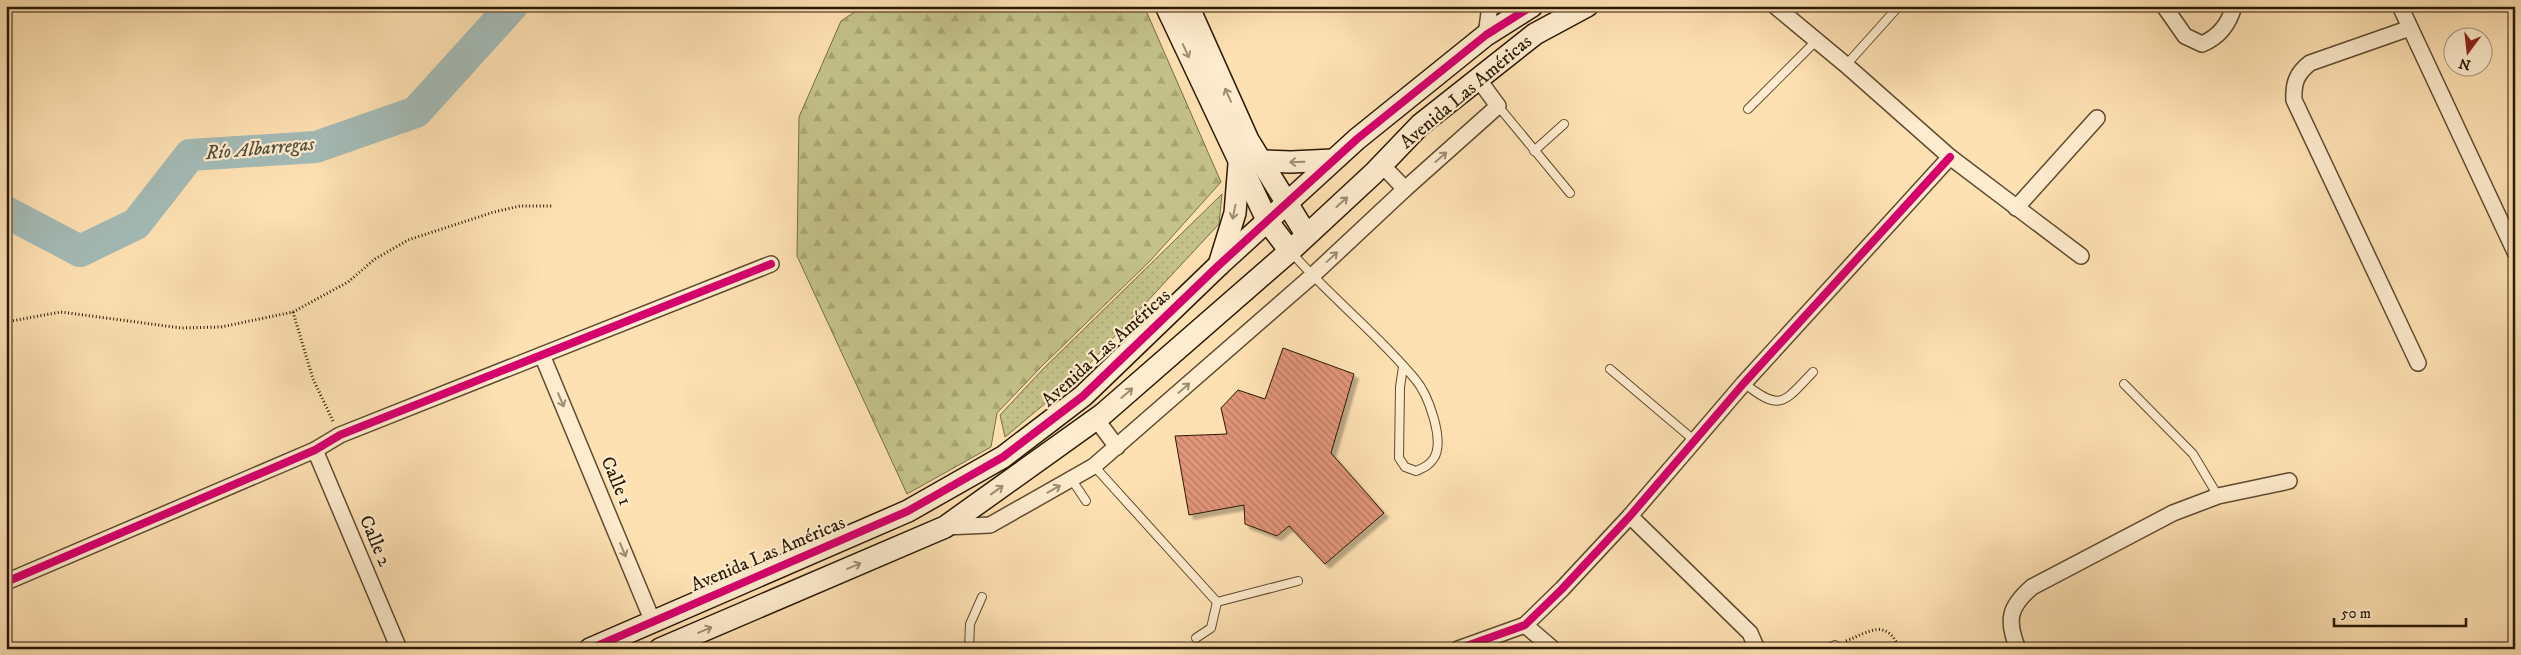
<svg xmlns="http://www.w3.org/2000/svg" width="2521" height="655" font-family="'IM FELL DW Pica',serif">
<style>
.grass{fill:url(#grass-dots);stroke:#776e46}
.forest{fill:url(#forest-firs);stroke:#776e46}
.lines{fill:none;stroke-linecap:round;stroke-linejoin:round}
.river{stroke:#a4bbb7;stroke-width:32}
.building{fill:url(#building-back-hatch);stroke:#2a1903;filter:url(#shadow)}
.lane-casing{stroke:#5f4b2f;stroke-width:10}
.street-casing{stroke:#5f4b2f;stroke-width:18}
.secondary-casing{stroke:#2a1903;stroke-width:24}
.path{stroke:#2a1903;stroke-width:3;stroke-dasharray:1 2.5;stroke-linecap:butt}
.lane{stroke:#feecce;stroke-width:8}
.street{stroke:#feecce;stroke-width:15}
.secondary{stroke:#feecce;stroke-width:21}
.cycleway-casing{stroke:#feecce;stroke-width:11}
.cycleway{stroke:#d6006c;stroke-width:8}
.oneway{stroke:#9f8d73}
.labels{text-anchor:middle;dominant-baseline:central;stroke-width:4.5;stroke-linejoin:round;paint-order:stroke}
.street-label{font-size:19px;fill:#2a1903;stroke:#feecce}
.water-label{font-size:20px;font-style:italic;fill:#555242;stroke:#feecce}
</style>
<defs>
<pattern id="grass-dots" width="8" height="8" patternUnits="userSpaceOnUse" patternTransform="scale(1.25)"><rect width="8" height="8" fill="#c4c28a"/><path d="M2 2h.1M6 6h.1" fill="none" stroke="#a9a675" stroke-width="1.8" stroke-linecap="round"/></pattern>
<pattern id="forest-firs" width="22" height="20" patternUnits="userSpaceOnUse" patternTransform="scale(1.25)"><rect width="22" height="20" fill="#c4c28a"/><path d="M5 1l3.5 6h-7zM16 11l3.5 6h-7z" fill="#a9a675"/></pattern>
<pattern id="building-back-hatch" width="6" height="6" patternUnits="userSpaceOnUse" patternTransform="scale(1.25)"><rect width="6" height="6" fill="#e29579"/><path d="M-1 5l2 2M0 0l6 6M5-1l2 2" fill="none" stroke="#b77961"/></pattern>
<filter id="shadow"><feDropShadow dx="4.5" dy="4.5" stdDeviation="1" flood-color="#0004"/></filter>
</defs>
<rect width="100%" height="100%" fill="#fee1b3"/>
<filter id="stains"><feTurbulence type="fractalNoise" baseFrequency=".004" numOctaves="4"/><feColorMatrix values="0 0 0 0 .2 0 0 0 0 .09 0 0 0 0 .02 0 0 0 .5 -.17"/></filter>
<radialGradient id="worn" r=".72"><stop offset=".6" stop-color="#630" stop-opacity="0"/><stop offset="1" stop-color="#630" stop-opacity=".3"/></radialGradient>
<path class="grass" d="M1222 194 1219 224 1077 377 1005 437 1000 415 1042 370Z"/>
<path class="forest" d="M864 6H1144L1221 182 1151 260 1042 366 997 413 991 447 907 494 797 256 799 117 841 21Z"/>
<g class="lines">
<path class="river" d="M6 212 80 251 136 224 190 155 316 147 416 112 512 6"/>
</g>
<path class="building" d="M1283 348 1354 374 1331 453 1384 513 1325 564 1289 526 1277 536 1245 524 1244 505 1189 515 1175 436 1227 434 1221 408 1238 390 1265 399Z"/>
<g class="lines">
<g class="lane-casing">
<g id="lane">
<path d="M1846 65 1899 6"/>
<path d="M1498 106 1570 193"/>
<path d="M1748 109 1815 42"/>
<path d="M1534 151 1564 124"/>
<path d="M1292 253C1330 297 1377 333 1415 379 1428 394 1445 440 1434 458 1429 466 1423 468 1416 471L1405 467 1399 458 1400 387 1403 367"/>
<path d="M1610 369 1695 441"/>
<path d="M1744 383C1781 413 1784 402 1813 372"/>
<path d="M2124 384 2193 454 2218 496"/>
<path d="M1094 466 1217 602"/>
<path d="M1072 480 1086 501"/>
<path d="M1217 602 1298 581"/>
<path d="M1196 638 1211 628 1217 602"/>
<path d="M969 649 970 624 982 597"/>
<path d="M1827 649 1835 645"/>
</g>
</g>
<g class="street-casing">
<g id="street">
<path d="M1775 6 1846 65 1950 157 2081 256"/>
<path d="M2164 6 2185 36 2202 44C2219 37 2229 24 2234 6"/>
<path d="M2400 6 2515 252"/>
<path d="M2410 28 2310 63C2297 73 2293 83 2294 100L2418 363"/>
<path d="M1486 35 1490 6"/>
<path d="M1382 165 1405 189"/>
<path d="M2016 208 2097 118"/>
<path d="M542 355 653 622"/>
<path d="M1096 419 1117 447"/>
<path d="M315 450 399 649"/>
<path d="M1630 516 1750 633 1757 649"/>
<path d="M945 527 990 525 1094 466 1312 276 1405 189 1498 106 1479 80"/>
<path d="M6 582 315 450 340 435 771 264"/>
<path d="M1525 625 1553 649"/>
<path d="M1458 649 1525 625 1562 589 1630 516 1744 383 1950 157"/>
<path d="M2018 649C2006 620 2009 607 2032 587L2173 513 2218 496 2289 481"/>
</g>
</g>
<g class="secondary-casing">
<g id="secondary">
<path d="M1166 6 1268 222 1290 251"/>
<path d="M1188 6 1248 140 1306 234"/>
<path d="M1261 161 1291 162 1333 160"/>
<path d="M1219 265 1235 213 1239 164"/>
<path d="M590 649 908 511 1003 457 1083 396 1219 265 1357 139 1486 35 1532 6"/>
<path d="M660 649 945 527 1103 414 1290 251 1374 173 1420 125 1535 34 1587 6"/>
</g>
</g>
<g class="path">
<path d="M293 312 313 379 333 421"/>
<path d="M6 322 61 312 181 328 221 327 293 312 348 282 375 259 408 240 494 212 520 206H553"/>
<path d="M1846 641C1871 631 1886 618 1900 649"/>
</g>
<use href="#lane" class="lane"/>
<use href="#street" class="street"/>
<use href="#secondary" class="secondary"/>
<g class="cycleway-casing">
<g id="cycleway">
<path d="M6 582 315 450 340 435 771 264"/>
<path d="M590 649 908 511 1003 457 1083 396 1219 265 1357 139 1486 35 1532 6"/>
<path d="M1458 649 1525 625 1562 589 1630 516 1744 383 1950 157"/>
</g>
</g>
<use href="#cycleway" class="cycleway"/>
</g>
<defs><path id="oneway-shaft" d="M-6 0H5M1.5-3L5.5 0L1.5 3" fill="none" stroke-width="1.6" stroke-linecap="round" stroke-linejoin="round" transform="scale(1.25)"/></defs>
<g class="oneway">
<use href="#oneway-shaft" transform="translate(1186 51) rotate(65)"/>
<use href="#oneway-shaft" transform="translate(1228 95) rotate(-114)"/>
<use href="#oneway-shaft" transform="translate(1441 157) rotate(-41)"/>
<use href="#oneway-shaft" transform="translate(1297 162) rotate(178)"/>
<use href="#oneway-shaft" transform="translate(1342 202) rotate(-42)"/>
<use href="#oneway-shaft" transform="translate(1234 212) rotate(101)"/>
<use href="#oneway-shaft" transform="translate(1332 257) rotate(-43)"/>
<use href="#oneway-shaft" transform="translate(1184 388) rotate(-41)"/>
<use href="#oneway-shaft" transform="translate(1127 393) rotate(-41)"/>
<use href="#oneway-shaft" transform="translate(561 400) rotate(67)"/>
<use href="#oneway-shaft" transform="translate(1054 489) rotate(-29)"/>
<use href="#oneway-shaft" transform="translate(997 490) rotate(-36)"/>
<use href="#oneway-shaft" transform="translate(623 550) rotate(67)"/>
<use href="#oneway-shaft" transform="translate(854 566) rotate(-23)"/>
<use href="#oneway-shaft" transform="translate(705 630) rotate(-23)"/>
</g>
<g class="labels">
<g class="street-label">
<text transform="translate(1466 92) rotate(-40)">Avenida Las Américas</text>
<text transform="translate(1106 348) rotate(-42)">Avenida Las Américas</text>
<text transform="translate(616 481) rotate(67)">Calle 1</text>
<text transform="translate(375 541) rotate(67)">Calle 2</text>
<text transform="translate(768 554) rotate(-23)">Avenida Las Américas</text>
</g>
<g class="water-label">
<text transform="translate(260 149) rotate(-5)">Río Albarregas</text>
</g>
</g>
<rect width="2521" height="655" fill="none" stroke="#fee1b3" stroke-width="25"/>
<rect x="8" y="8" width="2506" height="640" fill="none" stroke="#2a1903" stroke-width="2.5"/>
<rect x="12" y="12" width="2496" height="630" fill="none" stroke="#2a1903"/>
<g transform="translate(2468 52) rotate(195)"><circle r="24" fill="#feecce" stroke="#a9987d"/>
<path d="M0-4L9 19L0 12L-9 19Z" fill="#8f2418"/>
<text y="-8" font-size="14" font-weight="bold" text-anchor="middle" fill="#2a1903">N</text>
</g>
<path d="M2334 618v8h132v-8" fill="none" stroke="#2a1903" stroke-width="2.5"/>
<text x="2341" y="618" font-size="15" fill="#2a1903" stroke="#feecce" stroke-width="4" paint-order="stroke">50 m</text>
<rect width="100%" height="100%" filter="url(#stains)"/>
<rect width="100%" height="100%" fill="url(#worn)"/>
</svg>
